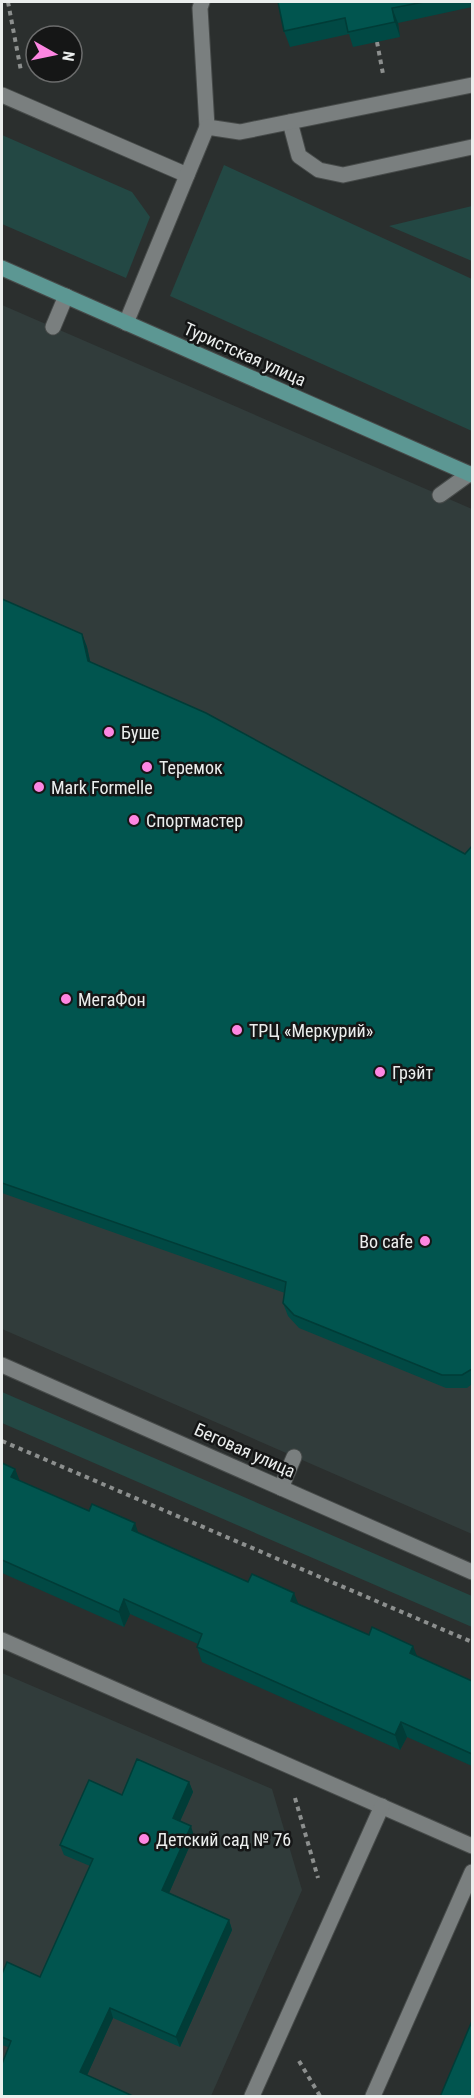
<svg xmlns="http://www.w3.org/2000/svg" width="474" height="2098" font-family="'Roboto Condensed',sans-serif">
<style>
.built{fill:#313c3b}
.green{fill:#234844}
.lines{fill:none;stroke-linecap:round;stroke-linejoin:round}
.lane-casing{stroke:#474b4a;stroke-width:17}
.street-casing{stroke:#474b4a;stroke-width:17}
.secondary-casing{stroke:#474b4a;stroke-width:17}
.path{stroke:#8c8f8e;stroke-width:4;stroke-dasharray:4.5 4.5;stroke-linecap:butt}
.lane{stroke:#7a7f7f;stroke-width:15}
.street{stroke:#7a7f7f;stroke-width:15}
.secondary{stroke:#5c9793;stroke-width:15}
.wall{fill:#014944}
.shaded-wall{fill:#013c37}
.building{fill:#01554f;stroke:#013c37;stroke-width:1.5}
.poi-dot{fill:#fd86e2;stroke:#151616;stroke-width:2}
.labels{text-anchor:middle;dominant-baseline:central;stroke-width:5;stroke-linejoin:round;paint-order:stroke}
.street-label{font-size:18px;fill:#ebeeed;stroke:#151616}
.poi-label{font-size:18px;fill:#ebeeed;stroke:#151616;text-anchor:start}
</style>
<rect width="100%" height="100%" fill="#2b2f2e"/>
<g class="built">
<path d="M2 305 472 509V1534L2 1329Z"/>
<path d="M2 1673 272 1789 302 1890 211 2096H2Z"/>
</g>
<g class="green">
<path d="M2 135 132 192 150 217 126 278 2 224Z"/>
<path d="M224 165 472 279V431L170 296Z"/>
<path d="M472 206V261L389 226Z"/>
<path d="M2 1392 472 1596V1627L2 1423Z"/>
</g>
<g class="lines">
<g class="lane-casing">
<g id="lane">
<path d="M202 2 200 8 207 127"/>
<path d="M2 95 187 175"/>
<path d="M290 122 299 156 319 170 343 175 472 147"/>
<path d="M126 323 207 127 240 132 472 85"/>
<path d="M53 327 66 296"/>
<path d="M440 495 469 474"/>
<path d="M281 1488 294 1457"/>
<path d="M2 1640 472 1846"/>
<path d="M252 2096 382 1806"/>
<path d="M373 2096 472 1872"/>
</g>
</g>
<g class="street-casing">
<path id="street" d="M2 1365 472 1572"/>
</g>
<g class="secondary-casing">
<path id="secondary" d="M2 268 472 475"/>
</g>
<g class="path">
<path d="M8 2 21 71"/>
<path d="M377 42 383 74"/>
<path d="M2 1441 472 1642"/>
<path d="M295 1798 318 1878"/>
<path d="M299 2061 320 2096"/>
</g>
<use href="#lane" class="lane"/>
<use href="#street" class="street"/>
<use href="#secondary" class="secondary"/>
</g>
<g class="wall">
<path d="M278 2H472V7L398 23 400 37 353 47 349 34 290 47 284 31Z"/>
<path d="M2 599 82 634 87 647 90 662 465 854 472 846V1384L467 1388H446L299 1328 288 1316 283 1303 285 1293 2 1193Z"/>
<path d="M2 1463 15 1469 19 1480 472 1681V1766L407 1737 400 1750 202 1662 197 1647 198 1644 130 1614 124 1627 2 1573Z"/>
<path d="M189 1782 193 1792 180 1821 194 1836 169 1893 229 1920 232 1930 180 2047 113 2018 87 2075 2 2045V1974L40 1977 90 1866 64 1855 60 1845 122 1795Z"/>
</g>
<g class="shaded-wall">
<path d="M392 8 398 23 400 37 395 22Z"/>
<path d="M82 634 87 647 93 674 88 661Z"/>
<path d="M15 1469 21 1484 11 1477Z"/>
<path d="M135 1523 140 1538 132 1530Z"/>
<path d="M294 1593 300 1608 291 1601Z"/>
<path d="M124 1599 130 1614 124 1627 119 1612Z"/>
<path d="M413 1646 419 1661 410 1653Z"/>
<path d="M401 1722 407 1737 400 1750 395 1735Z"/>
<path d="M189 1782 193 1792 177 1828 173 1818Z"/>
<path d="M191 1826 194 1836 166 1900 162 1890Z"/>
<path d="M229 1920 232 1930 180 2047 176 2037Z"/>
<path d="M110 2008 113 2018 84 2082 80 2072Z"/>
</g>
<g class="building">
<path d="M278 2H424L392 8 395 22 348 32 345 18 284 31Z"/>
<path d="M2 599 82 634 88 661 206 713 465 854 472 846V1369L462 1375H442L294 1315 283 1303 286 1282 2 1183Z"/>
<path d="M2 1463 15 1469 11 1477 89 1511 92 1504 135 1523 132 1530 248 1582 252 1574 294 1593 291 1601 369 1635 372 1627 413 1646 410 1653 472 1681V1754L401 1722 395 1735 197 1647 202 1634 124 1599 119 1612 2 1560Z"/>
<path d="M137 1759 189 1782 173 1818 191 1826 162 1890 229 1920 176 2037 110 2008 80 2072 135 2097H2V2064L11 2041 2 2037V1974L7 1962 40 1977 93 1859 60 1845 89 1780 122 1795Z"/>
<path d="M472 2021V2097H440Z"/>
</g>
<g class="poi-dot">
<circle cx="109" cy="732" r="6"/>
<circle cx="147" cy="767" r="6"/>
<circle cx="39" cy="787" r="6"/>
<circle cx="134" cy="820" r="6"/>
<circle cx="66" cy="999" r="6"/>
<circle cx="237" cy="1030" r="6"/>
<circle cx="380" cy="1072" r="6"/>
<circle cx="425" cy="1241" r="6"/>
<circle cx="144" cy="1839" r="6"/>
</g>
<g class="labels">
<g class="street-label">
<text transform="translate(245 354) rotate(24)">Туристская улица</text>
<text transform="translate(245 1450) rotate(24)">Беговая улица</text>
</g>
<g class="poi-label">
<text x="121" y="732">Буше</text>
<text x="159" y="767">Теремок</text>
<text x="51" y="787">Mark Formelle</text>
<text x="146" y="820">Спортмастер</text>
<text x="78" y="999">МегаФон</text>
<text x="249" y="1030">ТРЦ «Меркурий»</text>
<text x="392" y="1072">Грэйт</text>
<text x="413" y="1241" text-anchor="end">Bo cafe</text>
<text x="156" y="1839">Детский сад № 76</text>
</g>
</g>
<rect width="474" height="2098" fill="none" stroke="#ebeeed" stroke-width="6"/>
<g transform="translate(54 54) rotate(99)"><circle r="28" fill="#151616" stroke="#6b6c6c" stroke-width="1.5"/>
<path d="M0-4.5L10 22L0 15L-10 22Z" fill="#fd86e2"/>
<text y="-9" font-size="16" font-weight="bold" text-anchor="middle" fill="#ebeeed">N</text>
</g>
</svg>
